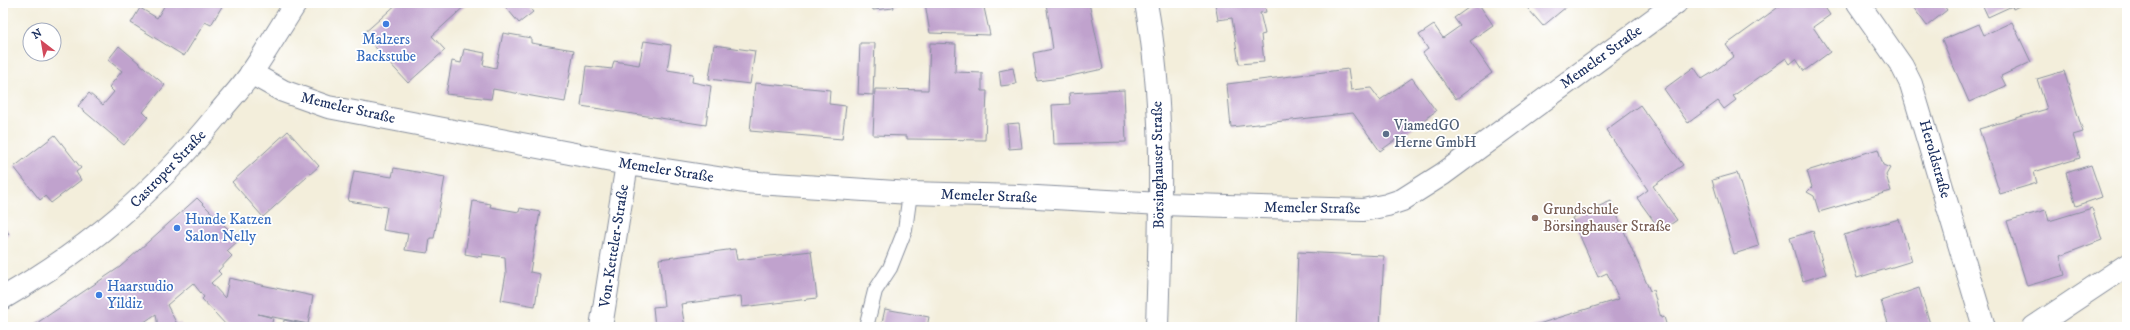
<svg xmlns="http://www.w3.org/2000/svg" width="2130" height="330" font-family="'IM FELL DW Pica',serif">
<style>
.building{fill:#c0a2cd}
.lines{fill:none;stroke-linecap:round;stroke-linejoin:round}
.lane-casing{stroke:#878e9c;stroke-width:16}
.street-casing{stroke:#878e9c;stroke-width:24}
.secondary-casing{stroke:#878e9c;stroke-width:24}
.lane{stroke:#fff;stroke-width:14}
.street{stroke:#fff;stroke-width:22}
.secondary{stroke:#fff;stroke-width:22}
.shop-dot{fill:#3f7fe0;stroke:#fff;stroke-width:1.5}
.service-dot{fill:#5c6f8a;stroke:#fff;stroke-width:1.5}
.education-dot{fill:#8d6e63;stroke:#fff;stroke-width:1.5}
.labels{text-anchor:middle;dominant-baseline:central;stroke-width:3.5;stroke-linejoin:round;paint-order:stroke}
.shop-label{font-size:15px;fill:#366cbe;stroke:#fff;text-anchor:start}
.street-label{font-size:15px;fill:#1b2f5e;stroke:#fff}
.service-label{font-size:15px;fill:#4e5e75;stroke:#fff;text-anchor:start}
.education-label{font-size:15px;fill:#785e54;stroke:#fff;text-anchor:start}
</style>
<rect width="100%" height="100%" fill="#fff"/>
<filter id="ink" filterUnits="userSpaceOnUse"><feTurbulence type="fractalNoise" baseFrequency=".025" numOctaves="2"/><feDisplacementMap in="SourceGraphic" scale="8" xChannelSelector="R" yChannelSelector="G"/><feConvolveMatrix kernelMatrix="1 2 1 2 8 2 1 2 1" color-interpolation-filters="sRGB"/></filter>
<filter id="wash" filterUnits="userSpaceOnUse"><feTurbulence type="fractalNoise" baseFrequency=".012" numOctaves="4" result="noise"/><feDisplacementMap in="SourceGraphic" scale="16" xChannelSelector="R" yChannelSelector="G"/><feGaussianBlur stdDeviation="0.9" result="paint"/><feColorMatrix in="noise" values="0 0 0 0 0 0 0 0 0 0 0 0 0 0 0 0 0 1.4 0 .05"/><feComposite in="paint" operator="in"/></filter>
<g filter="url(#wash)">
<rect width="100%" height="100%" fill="#f3eedb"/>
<g id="blocks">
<g class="building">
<path d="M166 3H224L211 25 205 22 184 56 131 23 140 8 157 18Z"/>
<path d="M398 3H468L432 36 445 50 408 83 363 34Z"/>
<path d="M506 3H525L533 12 519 23 504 5Z"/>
<path d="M872 3H893L894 8 873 10Z"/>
<path d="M925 3H983L990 35 930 33Z"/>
<path d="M1046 3H1089L1103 69 1061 78 1037 81 1033 53 1053 49Z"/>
<path d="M1215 3H1264L1266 12 1260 13 1265 34 1261 35 1264 62 1239 64 1232 18 1218 20Z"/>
<path d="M1475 3H1478L1493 25 1470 41 1492 73 1456 99 1423 53 1428 49 1419 35 1434 25 1443 38 1460 26 1454 18Z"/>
<path d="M1523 3H1571L1543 26Z"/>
<path d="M1784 3H1822L1830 15 1813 27 1830 52 1804 71 1796 59 1790 64 1786 58 1733 96 1736 100 1724 109 1718 101 1688 123 1664 89 1694 67 1702 79 1715 71 1734 56 1726 45Z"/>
<path d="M1910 3H1942L1947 10 1927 26Z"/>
<path d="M1985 3H2025L2013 9 2012 6 1988 17 1982 4Z"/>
<path d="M2012 22 2031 62 2001 76 2006 86 1969 102 1942 40 1979 24 1984 35Z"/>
<path d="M503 33 531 38V43L574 50 565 102 493 89 491 99 446 94 452 61 461 63 464 49 485 53 483 65 496 68Z"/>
<path d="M644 41 671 45 667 70 693 74 692 82 711 86 706 125 581 106 586 66 612 69 614 61 639 65Z"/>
<path d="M860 43H875L873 95 858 94Z"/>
<path d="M930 43 956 44 955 72 982 73V91H987L985 140 907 139V136L873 135 875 89 928 90Z"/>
<path d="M714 45 755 51 750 84 709 79Z"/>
<path d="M119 46 165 85 143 112 148 117 124 145 78 106 89 93 103 105 114 92 109 87 122 71 108 60Z"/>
<path d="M1013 68 1016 84 1001 86 999 71Z"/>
<path d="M1348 69 1351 90 1371 88 1380 100 1412 78 1436 111 1380 151 1353 113 1231 127 1227 84Z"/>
<path d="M2064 71 2083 132 2073 135 2080 158 2034 172 2037 183 2000 194 1979 129 2047 109 2037 79Z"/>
<path d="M755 83 830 90 829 104 846 106 842 139 750 131Z"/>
<path d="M1124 90 1126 142 1054 144 1052 105 1070 104 1069 93Z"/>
<path d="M1640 105 1683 165 1653 186 1677 220 1661 231 1637 198 1648 190 1606 130Z"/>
<path d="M1019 123 1022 148 1009 149 1007 124Z"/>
<path d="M288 131 319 166 263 217 232 182Z"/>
<path d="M55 135 81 168 76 172 81 180 51 203 45 196 40 200 14 167Z"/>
<path d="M1878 149 1883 165 1890 168 1886 175 1891 191 1819 212 1814 196 1807 192 1812 187 1807 171Z"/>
<path d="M2091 165 2102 197 2076 206 2066 173Z"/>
<path d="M394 168 445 177 434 238H430L428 253 405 250 408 234 383 230 387 207 348 201 354 171 392 177Z"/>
<path d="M1737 173 1759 246 1734 254 1712 180Z"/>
<path d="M197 198 239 240 227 251 232 256 218 271 221 274 211 283 225 298 229 278 313 296 308 324 258 314 273 318 271 327 227 326 202 299 204 297 193 283 167 305 177 324 180 323 182 327H158L156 314 137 327H31L120 267Z"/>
<path d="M473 201 491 204 490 207 519 212 520 208 540 212 530 272 540 274 535 306 501 300 506 274 505 257 482 254V257L465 254Z"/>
<path d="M1611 201 1650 291 1653 290 1661 318 1664 317 1667 327H1529L1619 299 1607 273 1598 277 1572 218Z"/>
<path d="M2092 208 2102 240 2060 256 2065 275 2027 286 2007 221 2046 210 2049 221Z"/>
<path d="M1899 219 1912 261 1857 278 1844 235Z"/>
<path d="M3 224 9 234 3 237Z"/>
<path d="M1813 231 1826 274 1803 281 1790 238Z"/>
<path d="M735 249 737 260 811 251 817 298 742 307 741 296 681 304 685 327H655L653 307 664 306 659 259Z"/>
<path d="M1298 252 1384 256 1380 327H1295Z"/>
<path d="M1919 288 1931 327H1875L1888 323 1881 301Z"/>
<path d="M885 309 929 317 927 327H881Z"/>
<path d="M284 320 309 325 308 327H283Z"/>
</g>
</g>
</g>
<g filter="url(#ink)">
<use href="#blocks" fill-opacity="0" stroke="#878e9c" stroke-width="1"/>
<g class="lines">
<g class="lane-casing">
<path id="lane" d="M866 327 875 291 890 268 905 230 910 193"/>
</g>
<g class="street-casing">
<g id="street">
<path d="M1146 3C1166 110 1160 219 1157 327"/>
<path d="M1858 3 1902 66 1911 84 1984 327"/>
<path d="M251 73 283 91 328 107 627 164 744 182 910 193 1019 196 1161 204 1363 210 1387 205 1402 200 1443 174 1676 3"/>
<path d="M601 327 627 164"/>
<path d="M2034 327 2127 265"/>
</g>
</g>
<g class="secondary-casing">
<path id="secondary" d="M3 298C91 247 154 193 218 114 229 100 242 87 252 72 267 50 281 26 296 3"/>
</g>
<use href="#lane" class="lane"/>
<use href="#street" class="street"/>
<use href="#secondary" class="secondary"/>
</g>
</g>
<g class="shop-dot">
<circle cx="386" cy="24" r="4"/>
<circle cx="177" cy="228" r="4"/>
<circle cx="99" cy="295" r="4"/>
</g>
<circle class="service-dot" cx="1386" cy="134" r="4"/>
<circle class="education-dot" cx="1535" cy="218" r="4"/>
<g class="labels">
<g class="shop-label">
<text x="386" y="39" text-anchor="middle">Malzers<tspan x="386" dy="17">Backstube</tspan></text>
<text x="185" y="219">Hunde Katzen<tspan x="185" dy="17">Salon Nelly</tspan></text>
<text x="107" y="286">Haarstudio<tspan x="107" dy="17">Yildiz</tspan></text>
</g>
<g class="street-label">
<text transform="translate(1601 57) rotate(-36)">Memeler Straße</text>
<text transform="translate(348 108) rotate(13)">Memeler Straße</text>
<text transform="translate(1935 159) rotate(74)">Heroldstraße</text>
<text transform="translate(1158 165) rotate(-91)">Börsinghauser Straße</text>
<text transform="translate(168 169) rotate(-46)">Castroper Straße</text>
<text transform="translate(666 170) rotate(9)">Memeler Straße</text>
<text transform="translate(989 196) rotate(2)">Memeler Straße</text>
<text transform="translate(1312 208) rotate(1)">Memeler Straße</text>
<text transform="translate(614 246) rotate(-81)">Von-Ketteler-Straße</text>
</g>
<g class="service-label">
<text x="1394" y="125">ViamedGO<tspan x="1394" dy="17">Herne GmbH</tspan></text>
</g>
<g class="education-label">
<text x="1543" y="209">Grundschule<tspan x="1543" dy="17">Börsinghauser Straße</tspan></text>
</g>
</g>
<rect width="2130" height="330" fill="none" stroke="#fff" stroke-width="16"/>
<g transform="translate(42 42) rotate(329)"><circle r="19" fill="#ffffff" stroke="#a4acbf"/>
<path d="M0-3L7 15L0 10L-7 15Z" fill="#d1495b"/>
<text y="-6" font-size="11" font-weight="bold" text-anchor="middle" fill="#1b2f5e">N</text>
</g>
</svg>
